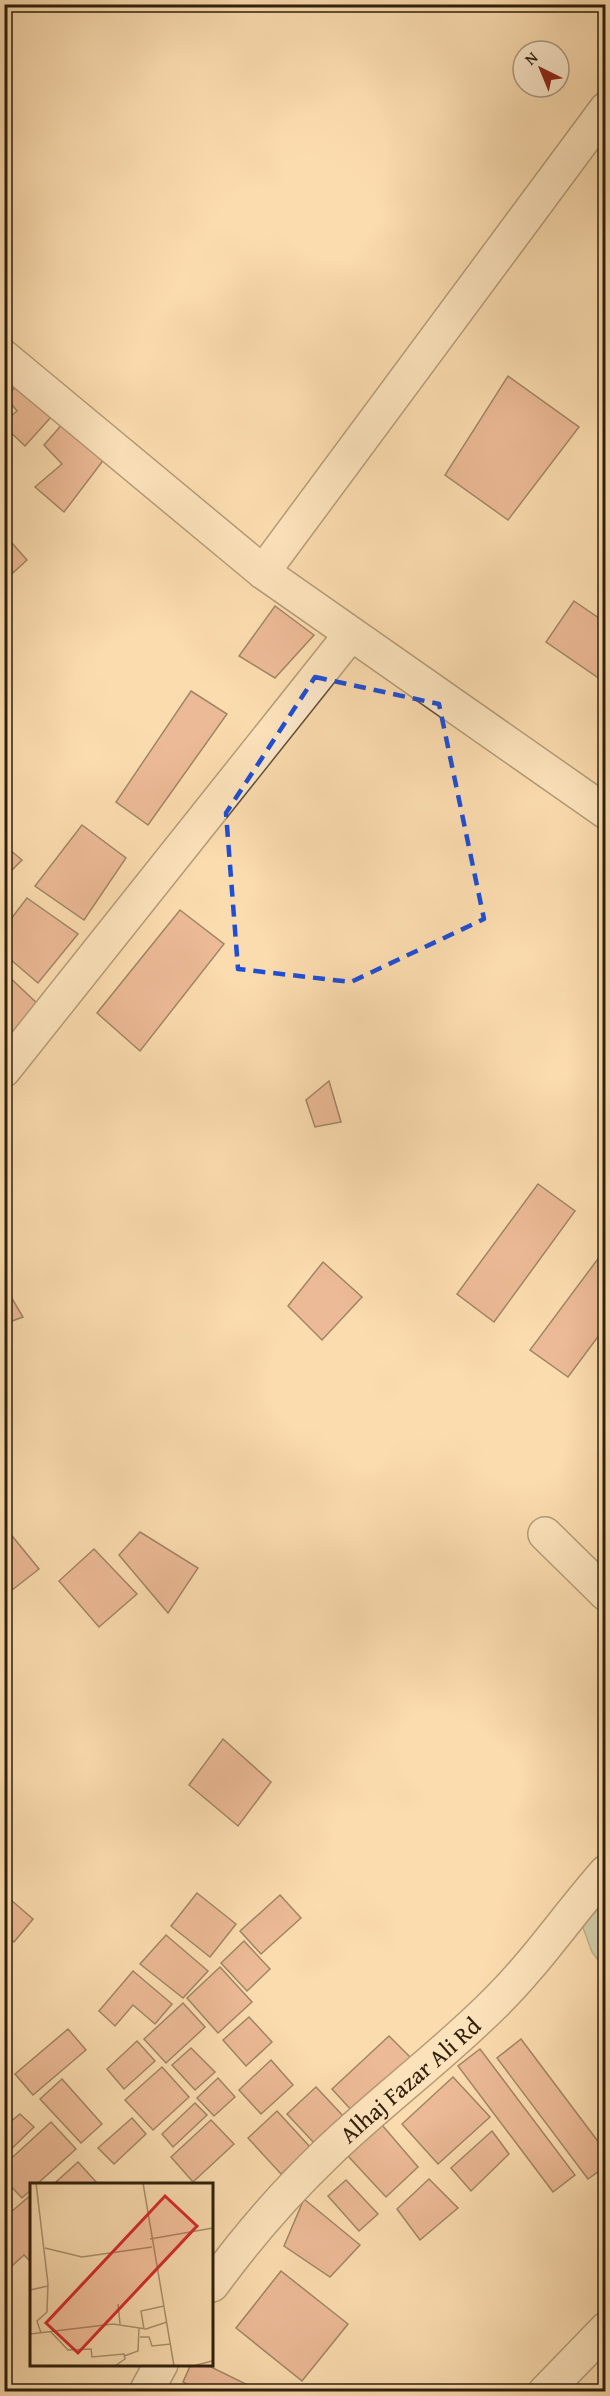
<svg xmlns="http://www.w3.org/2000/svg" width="610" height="2396" font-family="'Gentium Book Plus',serif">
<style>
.water{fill:#a0bca6;stroke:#727d68;stroke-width:1.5}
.building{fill:#da9079;stroke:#2e1f0b;stroke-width:1.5}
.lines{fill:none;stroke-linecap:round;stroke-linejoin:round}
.minor-casing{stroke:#614e34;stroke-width:36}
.minor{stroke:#fce8cb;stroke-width:33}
.marked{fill:none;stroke:#1d4ed8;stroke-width:4.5;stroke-dasharray:12 8;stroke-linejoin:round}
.labels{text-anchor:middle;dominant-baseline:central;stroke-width:5;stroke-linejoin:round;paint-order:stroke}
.street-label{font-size:24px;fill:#2e1f0b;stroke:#fce8cb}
.inset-road{fill:none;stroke:#a9906d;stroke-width:1.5}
.view{fill:#d62828;fill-opacity:0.15;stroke:#d62828;stroke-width:3}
.inset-edge{fill:none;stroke:#2e1f0b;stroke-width:3}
</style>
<rect width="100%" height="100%" fill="#fbdcaf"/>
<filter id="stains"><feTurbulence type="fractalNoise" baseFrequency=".00333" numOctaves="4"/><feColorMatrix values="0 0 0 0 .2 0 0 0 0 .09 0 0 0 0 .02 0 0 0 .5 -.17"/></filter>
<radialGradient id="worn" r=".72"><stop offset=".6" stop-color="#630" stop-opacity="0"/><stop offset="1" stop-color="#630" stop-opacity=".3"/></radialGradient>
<path class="water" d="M605 1902V1970L592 1952 582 1925Z"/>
<g class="building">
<path d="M508 376 579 427 508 520 445 475Z"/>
<path d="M21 383 52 416 25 446 4 426V422L17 411 5 396Z"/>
<path d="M65 421 105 458 64 512 35 487 62 464 44 445Z"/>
<path d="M4 534 27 560 4 581Z"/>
<path d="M574 601 606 623V683L546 642Z"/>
<path d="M275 606 314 635 275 678 239 656Z"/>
<path d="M191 691 227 714 148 825 116 802Z"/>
<path d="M82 825 126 858 84 920 35 886Z"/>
<path d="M4 845 22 860 4 878Z"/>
<path d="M27 898 78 934 38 983 4 954V928Z"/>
<path d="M180 910 224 944 140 1051 97 1013Z"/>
<path d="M4 972 42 1008 4 1045Z"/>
<path d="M329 1081 341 1122 315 1127 306 1100Z"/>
<path d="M538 1184 575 1211 494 1322 457 1294Z"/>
<path d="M606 1248V1326L568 1377 530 1350Z"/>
<path d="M323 1262 362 1297 322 1340 288 1306Z"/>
<path d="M4 1285 23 1317 4 1324Z"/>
<path d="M4 1526 39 1569 7 1594 4 1590Z"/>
<path d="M140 1532 198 1568 168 1613 119 1555Z"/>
<path d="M94 1549 137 1594 99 1627 59 1581Z"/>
<path d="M223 1739 271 1782 238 1826 189 1785Z"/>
<path d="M197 1893 236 1924 210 1957 171 1926Z"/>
<path d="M280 1895 301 1918 261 1954 240 1931Z"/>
<path d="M11 1900 33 1919 14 1942 4 1934V1907Z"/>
<path d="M166 1935 208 1971 183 1998 140 1964Z"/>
<path d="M244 1941 270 1969 247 1991 221 1963Z"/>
<path d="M220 1967 252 2002 218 2033 187 1998Z"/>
<path d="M133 1971 172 2004 155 2024 133 2005 115 2026 99 2011Z"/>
<path d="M183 2003 205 2027 166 2063 144 2039Z"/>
<path d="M249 2017 272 2042 246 2066 223 2040Z"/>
<path d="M68 2029 86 2050 33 2095 15 2074Z"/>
<path d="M389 2036 411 2058 353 2112 332 2089Z"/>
<path d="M521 2039 606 2152V2166L588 2179 497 2058Z"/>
<path d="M137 2041 155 2061 124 2089 107 2069Z"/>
<path d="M191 2048 215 2072 195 2090 172 2065Z"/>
<path d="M480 2049 575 2175 553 2192 458 2066Z"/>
<path d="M271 2060 293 2085 261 2114 239 2090Z"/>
<path d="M162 2067 189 2097 153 2130 125 2100Z"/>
<path d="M453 2077 490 2117 438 2164 402 2124Z"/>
<path d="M218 2078 235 2097 214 2116 197 2098Z"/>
<path d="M62 2079 102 2124 81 2143 40 2099Z"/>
<path d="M316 2087 345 2118 316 2145 287 2114Z"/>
<path d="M195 2103 207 2115 173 2147 162 2134Z"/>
<path d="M277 2111 310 2147 281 2174 248 2138Z"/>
<path d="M20 2114 34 2127 5 2155 4 2127Z"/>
<path d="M132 2118 146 2134 114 2164 98 2148Z"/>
<path d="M211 2120 234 2144 193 2182 171 2157Z"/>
<path d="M51 2122 76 2149 37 2184H32V2189L22 2198 4 2179V2165Z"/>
<path d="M382 2125 418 2167 386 2197 348 2156Z"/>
<path d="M492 2131 509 2154 471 2191 451 2168Z"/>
<path d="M78 2162 98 2184H59L56 2182Z"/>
<path d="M429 2179 458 2208 420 2240 397 2209Z"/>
<path d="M346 2180 378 2214 359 2231 328 2196Z"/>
<path d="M32 2194V2263L24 2255 4 2273V2218Z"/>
<path d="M304 2199 360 2245 330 2277 284 2246Z"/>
<path d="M281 2271 348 2324 302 2381 236 2328Z"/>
<path d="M191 2364H205L260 2391 202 2392 183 2382Z"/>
</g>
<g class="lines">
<g class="minor-casing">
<g id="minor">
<path d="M4 357 263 572 606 812"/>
<path d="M263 572 606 109"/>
<path d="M4 1070 351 634"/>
<path d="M545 1534 606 1594"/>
<path id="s1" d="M212 2285C247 2237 285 2193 328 2152 381 2101 442 2056 494 2004 535 1964 568 1915 606 1872"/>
<path d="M146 2392 161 2364"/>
<path d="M545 2392 606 2329"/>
</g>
</g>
<use href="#minor" class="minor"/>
</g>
<path d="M0 0H610V2396H0ZM315 677 439 704 484 919 351 982 238 969 226 813Z" fill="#fbdcaf" fill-opacity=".55" fill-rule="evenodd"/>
<path class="marked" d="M315 677 439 704 484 919 351 982 238 969 226 813Z"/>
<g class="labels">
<g class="street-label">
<text stroke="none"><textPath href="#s1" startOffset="286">Alhaj Fazar Ali Rd</textPath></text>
</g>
</g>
<g transform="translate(30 2183)">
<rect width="183" height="183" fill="#fbdcaf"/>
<path class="inset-road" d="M6 0 18 101 17 129 7 138 11 150M113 0 144 183M120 56 183 45M15 65 52 74 122 64M0 107 18 103M88 121 90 141M114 146 111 128 134 123M20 148 38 167 61 166 62 174 94 171 95 176 85 183M0 151 83 141 116 146 137 139M110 154H119L122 163 141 161M94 173 108 168 109 145M163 183 182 178"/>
<path class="view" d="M135 13 167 43 48 170 16 140Z"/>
<rect width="183" height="183" class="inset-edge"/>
</g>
<rect width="610" height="2396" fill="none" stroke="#fbdcaf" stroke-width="24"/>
<rect x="6" y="6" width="598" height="2384" fill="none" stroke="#2e1f0b" stroke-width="3"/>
<rect x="12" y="12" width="586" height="2372" fill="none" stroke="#2e1f0b" stroke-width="1.5"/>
<g transform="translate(541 69) rotate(317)"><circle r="28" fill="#fce8cb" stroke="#aa987e" stroke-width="1.5"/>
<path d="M0-4.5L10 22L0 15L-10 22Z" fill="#8f2418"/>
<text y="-9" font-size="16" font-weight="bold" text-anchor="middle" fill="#2e1f0b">N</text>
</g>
<rect width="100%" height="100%" filter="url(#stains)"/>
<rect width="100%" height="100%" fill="url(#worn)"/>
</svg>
